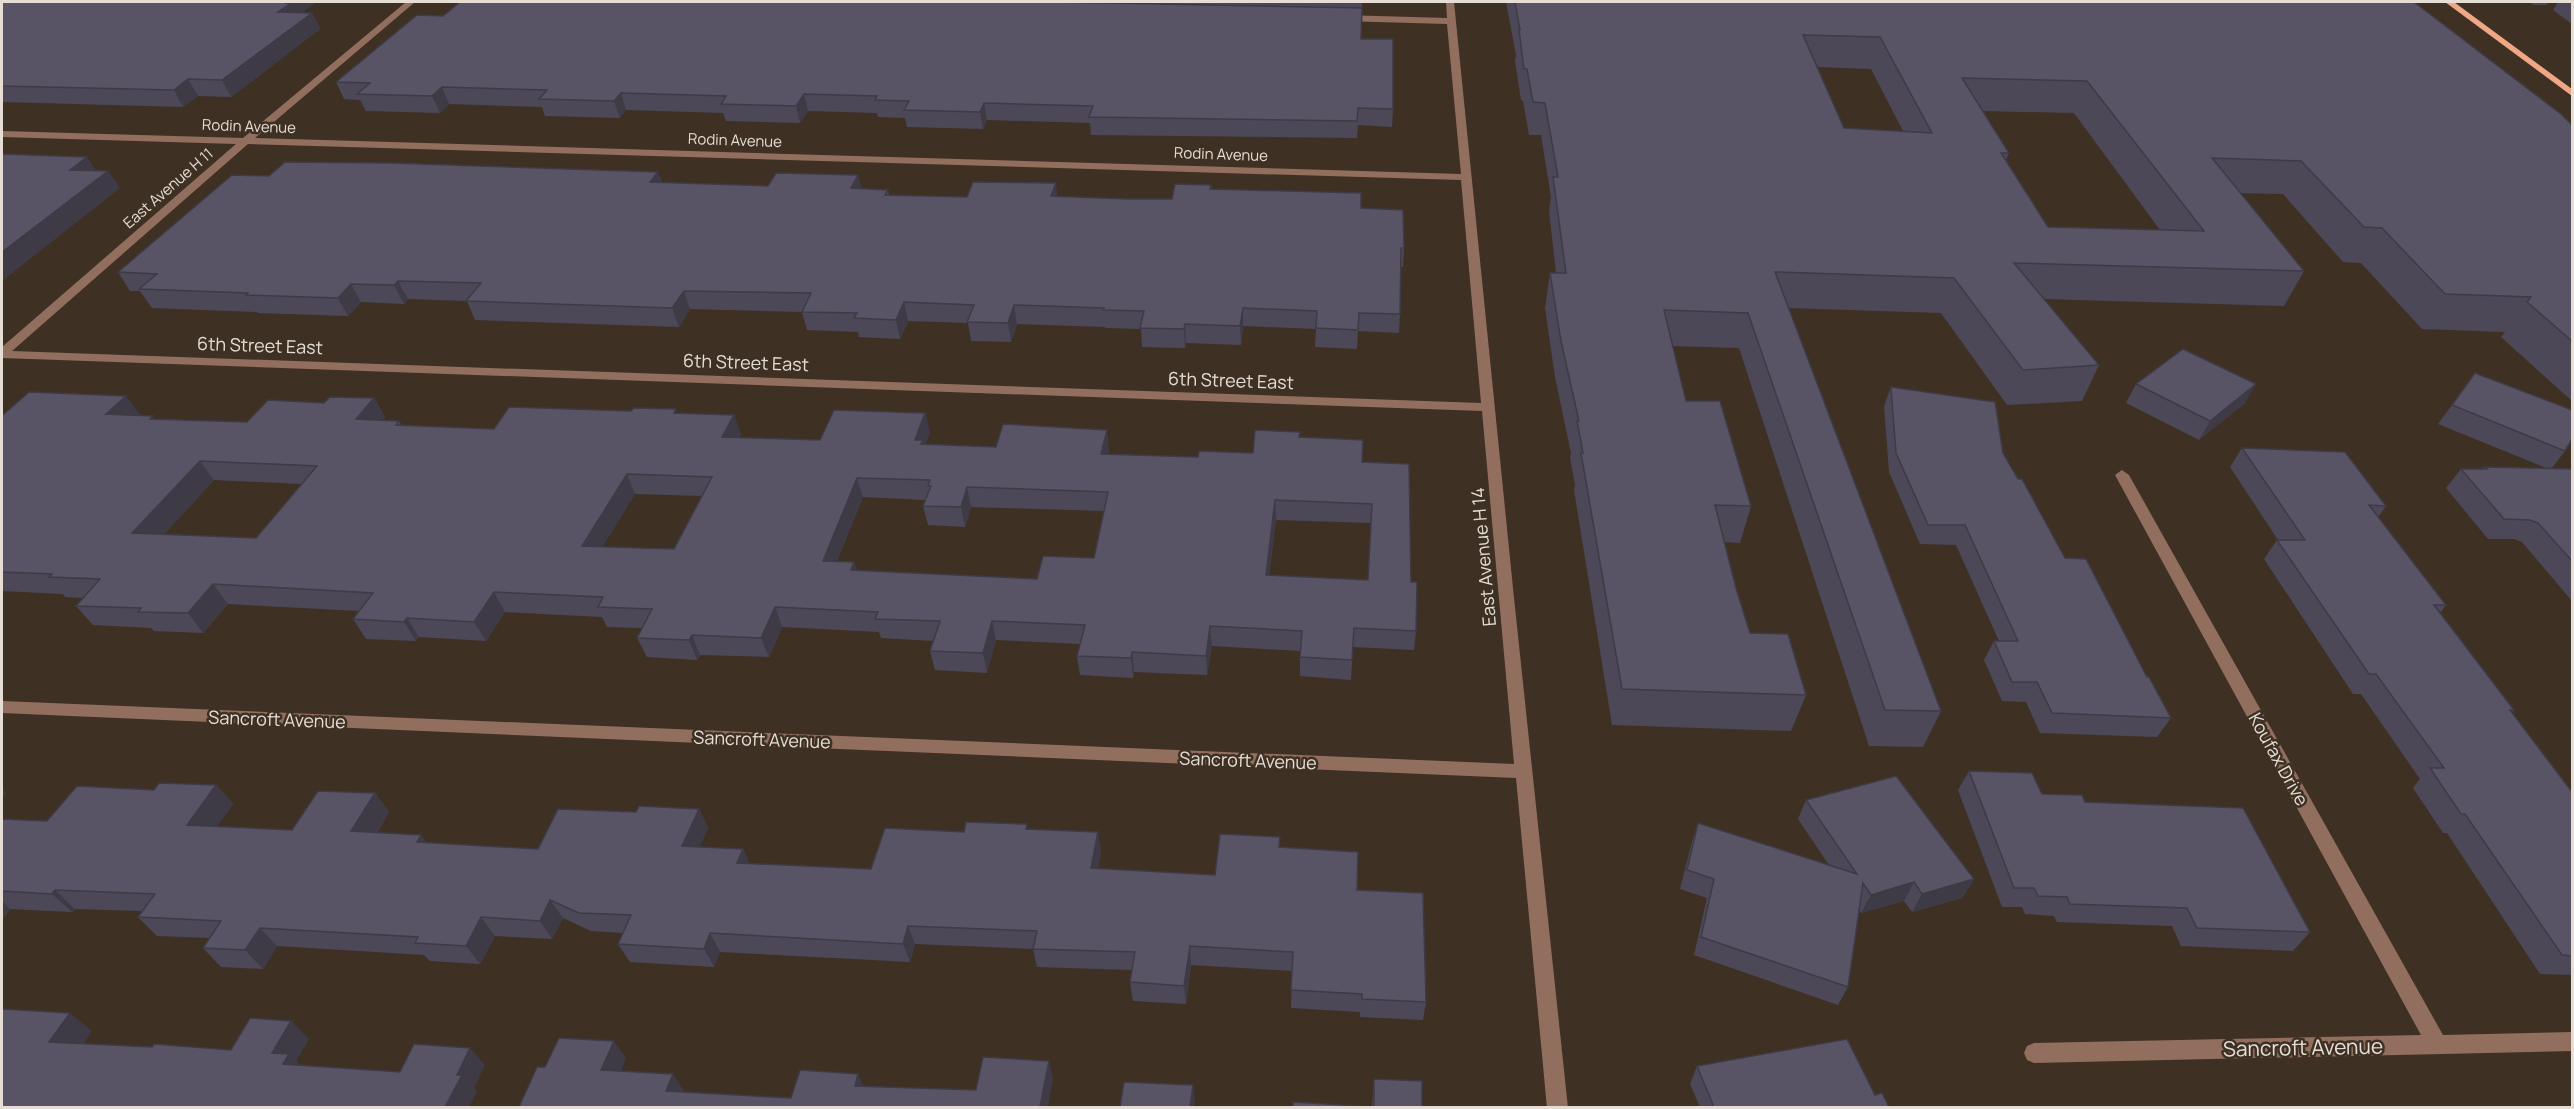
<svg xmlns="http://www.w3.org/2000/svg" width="2574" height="1109" font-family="Manrope,sans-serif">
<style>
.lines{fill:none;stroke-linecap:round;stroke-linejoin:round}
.minor{fill:#926e5e;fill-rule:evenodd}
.major{fill:#f0a786;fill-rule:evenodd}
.wall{fill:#4c4858;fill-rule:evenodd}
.shaded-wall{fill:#3e3b47}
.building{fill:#585466;stroke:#3e3b47;stroke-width:1.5;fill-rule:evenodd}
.labels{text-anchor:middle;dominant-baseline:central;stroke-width:5;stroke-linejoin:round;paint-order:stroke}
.far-street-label{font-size:15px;fill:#e6ded5;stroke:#3e3124}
.street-label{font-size:18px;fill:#e6ded5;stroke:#3e3124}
.near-street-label{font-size:21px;fill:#e6ded5;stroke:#3e3124}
</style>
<rect width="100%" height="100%" fill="#3e3124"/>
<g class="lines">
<g class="minor">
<path d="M406 2H415L255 138 1461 174 1447 24 1342 21 1337 18 1342 15 1447 18 1446 2H1454L1514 598 1568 1108H1547L1516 778 2 713V701L1514 764 1482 411 2 358V347L236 144 2 137V131L243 138ZM248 144 1461 180 1481 403 12 351Z"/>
<path d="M2122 470 2129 475 2443 1035 2572 1032V1051L2034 1063 2027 1060 2024 1053 2027 1046 2034 1043 2421 1035 2115 475Z"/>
</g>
<path class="major" d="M2445 2H2454L2572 89V96Z"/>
</g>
<g class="wall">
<path d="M2 2H316L301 13H312L320 29 231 97 198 96 183 107 2 102Z"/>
<path d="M460 2H1362L1361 39 1393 109 1392 127 1358 125 1357 138 1091 135 1090 123 987 120 983 129 907 127 905 118 878 117 877 113 808 111 800 123 726 121 723 113 626 110 620 118 545 116 542 107 449 104 440 113 366 111 360 100 344 99 336 82 443 16Z"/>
<path d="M1506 2H2414L2572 125V401L2501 337 2505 332 2422 329 2361 263 2343 262 2283 194 2240 193 2304 271 2284 306 2044 299 2099 365 2082 401 2007 405 1941 313 1788 308 1941 711 1923 747 1869 746 1739 348 1672 346 1686 401 1751 506 1740 543 1724 542 1736 588 1750 633 1806 695 1791 731 1612 725 1574 490 1575 485 1570 458 1571 453 1555 377 1545 308 1550 273H1556L1549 211 1551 197 1541 135H1529L1523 101 1521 100 1515 61 1516 55ZM1817 67 1871 69 1903 131 1844 128ZM1982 111 2074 113 2160 230 2048 227 2006 160 2009 153Z"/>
<path d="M2529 2H2550L2546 5H2534Z"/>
<path d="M2558 2H2572V24L2553 10Z"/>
<path d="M658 172 662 183 888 190 889 195 967 197H1058L1128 199H1172L1211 185 1212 189 1361 208 1404 248 1403 267H1401L1400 314 1399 333 1358 331 1357 349 1315 347 1316 329 1243 326 1241 345 1186 343 1185 348 1142 347 1141 329 1105 328V327L1017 324 1011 342 971 341 968 323 908 321 900 339 859 337 858 332 807 330 802 312 690 309 679 327 475 320 467 301 408 299 404 304 361 302 348 316 258 313 257 312 152 308 140 291H130L118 272 269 176Z"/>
<path d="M2136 384 2245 403 2199 440 2126 403Z"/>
<path d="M1891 387 2003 453 2065 558 2147 677 2171 718 2157 737 2040 733 2026 702 2002 701 1984 660 1994 641H1999L1956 545 1920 544 1889 472 1884 406Z"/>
<path d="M126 396 140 415 139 416 155 419 247 422 324 403 374 398 385 417 382 420 399 421 402 426 494 429 678 413 741 434 739 438 820 440 925 413 930 433 925 445 996 447 1109 450 1108 454 1198 457 1253 453 1300 437 1362 462 1411 582 1416 631 1414 650 1353 647 1351 680 1300 676V651L1212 646 1207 675 1134 672 1133 678 1080 675 1077 656 1080 644 996 640 987 673 935 670 930 651 933 641 881 638 879 632 782 627 769 657 700 655 697 660 647 657 637 638 642 628 607 627 602 617 505 612 486 641 419 637 416 641 366 639 353 619 359 611 228 604 203 633 154 631 151 628 93 625 76 606 83 598 65 597 63 594 2 591V414ZM214 480 302 484 256 538 164 534ZM635 494 702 496 674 549 602 547ZM863 497 926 500 923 506 928 525 965 527 971 507 1104 511 1094 558 1037 579 857 571 854 562 837 561ZM1276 520 1371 523 1368 580 1269 575Z"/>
<path d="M2452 405 2565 451 2551 469H2572V601L2522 542 2514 539H2488L2446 488 2461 469H2482L2484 467 2546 468 2438 424Z"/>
<path d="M2242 448 2386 506 2378 517 2446 605 2440 613 2514 710 2512 712 2572 792V975L2540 974 2447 833H2443L2413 788 2420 779 2361 694H2353L2264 559 2277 540H2278L2230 467Z"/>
<path d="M1969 771 2042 794 2085 802 2310 932 2293 951 2181 946 2172 926 2057 922 2054 916 2025 914 2022 907H2002L1958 790Z"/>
<path d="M216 785 233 804 217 826 292 830 375 793 389 812 377 833 427 843 538 849 636 812 699 809 708 828 699 847 743 849 749 863 871 869 964 832 1028 829 1101 851 1098 868 1215 875 1280 847 1357 890 1426 1002 1423 1020 1360 1017V1012L1291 1008 1292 971 1191 965 1186 1004 1133 1001 1130 982 1132 970 1037 967 1033 949 915 944 910 962 720 952 714 967 630 962 618 944 623 933 591 931 563 918 552 939 495 936 480 964 430 961 424 955 277 946 263 969 221 967 203 948 209 938 157 936 138 917 142 911 75 909 72 912 10 909 2 920V819L47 821 154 790Z"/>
<path d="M1806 800 1974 879 1962 898 1912 912 1904 901 1861 913 1859 910 1848 987 1838 1005 1694 955 1707 898 1680 889 1692 842 1698 823 1829 865 1798 819Z"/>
<path d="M1697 1066 1889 1107H1700L1690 1084Z"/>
<path d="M1374 1079 1422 1107H1372Z"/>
</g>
<g class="shaded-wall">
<path d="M287 2H316L297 15 278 12Z"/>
<path d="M312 13 320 29 231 97 222 80Z"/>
<path d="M188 79 198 96 183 107 174 90Z"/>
<path d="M442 87 449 104 440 113 432 96Z"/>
<path d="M621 93 626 110 620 118 614 101Z"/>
<path d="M804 94 808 111 800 123 796 106Z"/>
<path d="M984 103 987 120 983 129 980 112Z"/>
<path d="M87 157 98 174 70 170Z"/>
<path d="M108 171 120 188 2 281V252Z"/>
<path d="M658 172 664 190 650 182Z"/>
<path d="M858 175 863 193 851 188Z"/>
<path d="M1056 183 1058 201 1051 196Z"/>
<path d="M398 281 408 299 404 304 394 285Z"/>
<path d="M351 284 361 302 348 316 338 298Z"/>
<path d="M684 291 690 309 679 327 672 308Z"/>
<path d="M904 302 908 321 900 339 896 320Z"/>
<path d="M1014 305 1017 324 1011 342 1008 323Z"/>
<path d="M1243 308V326L1241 345 1240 326Z"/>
<path d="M1185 324 1186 343 1185 348 1184 329Z"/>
<path d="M2256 384 2245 403 2199 440 2210 421Z"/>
<path d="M126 396 140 415 120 434 106 414Z"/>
<path d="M374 398 385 417 367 438 356 419Z"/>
<path d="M925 413 930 433 924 447 915 440Z"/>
<path d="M734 415 741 434 729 456 722 437Z"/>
<path d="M1107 430 1109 450 1103 473 1101 454Z"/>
<path d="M200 461 214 480 148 552 132 533Z"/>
<path d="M627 474 635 494 591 565 582 546Z"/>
<path d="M857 478 863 497 829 580 823 561Z"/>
<path d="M967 487 971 507 965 527 961 507Z"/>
<path d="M1275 500 1276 520 1266 595V575Z"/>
<path d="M854 562 860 582 851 570Z"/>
<path d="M213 584 228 604 203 633 188 613Z"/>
<path d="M494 592 505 612 486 641 474 622Z"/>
<path d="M775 607 782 627 769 657 761 638Z"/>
<path d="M407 618 419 637 416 641 404 622Z"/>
<path d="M992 621 996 640 987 673 983 653Z"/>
<path d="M1210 626 1212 646 1207 675 1206 656Z"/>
<path d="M692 635 700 655 697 660 689 640Z"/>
<path d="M1132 652 1134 672 1133 678 1131 658Z"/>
<path d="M216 785 233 804 204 844 187 825Z"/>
<path d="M2 789 6 793 2 798Z"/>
<path d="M375 793 389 812 366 850 351 831Z"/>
<path d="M699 809 708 828 692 865 682 846Z"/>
<path d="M1098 832 1101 851 1094 887 1091 868Z"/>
<path d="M421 835 435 854 417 842Z"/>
<path d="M743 849 751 868 737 863Z"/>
<path d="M1974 879 1962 898 1912 912 1922 894Z"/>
<path d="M1914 882 1904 901 1861 913 1871 895Z"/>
<path d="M55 890 75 909 72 912 52 894Z"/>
<path d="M550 900 563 918 552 939 540 921Z"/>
<path d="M2 901 10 909 2 920Z"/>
<path d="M481 917 495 936 480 964 466 946Z"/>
<path d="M908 926 915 944 910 962 903 944Z"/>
<path d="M260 928 277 946 263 969 245 950Z"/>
<path d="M710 933 720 952 714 967 704 949Z"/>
<path d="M1190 946 1191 965 1186 1004 1184 986Z"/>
<path d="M70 1013 92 1031 72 1060 49 1042Z"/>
<path d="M291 1021 309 1039 296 1061 307 1072 301 1082 272 1053Z"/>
<path d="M614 1041 626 1058 614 1088 601 1070Z"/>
<path d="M470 1048 485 1065 474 1088 477 1092 469 1107H445L457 1075Z"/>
<path d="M1049 1061 1053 1078 1048 1107H1040Z"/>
<path d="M673 1074 684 1091 678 1107 666 1091Z"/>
<path d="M858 1074 866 1092 855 1086Z"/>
<path d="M1193 1085 1195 1103 1194 1107H1190Z"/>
</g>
<g class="building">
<path d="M2 2H287L285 3H291L278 12 312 13 222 80 188 79 174 90 2 86Z"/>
<path d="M460 2H1055L1362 8 1361 39H1393V109L1358 108 1357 121 1089 117 1093 106 984 103 980 112 904 110 909 101 875 100 877 96 804 94 796 106 721 104 726 96 621 93 614 101 539 99 547 90 442 87 432 96 357 94 370 83 336 82 417 15 443 16Z"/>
<path d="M1515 2H2414L2561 114 2572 125V341L2527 302 2531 297 2445 294 2382 228 2364 227 2301 161 2212 158 2304 271 2014 263 2099 365 2023 370 1954 278 1775 272 1941 711 1885 710 1748 313 1664 310 1686 401H1720L1751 506 1715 505 1736 588 1750 633 1788 634 1806 695 1622 689 1581 453H1583L1577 421H1579L1561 341 1550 273H1566L1553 177H1558L1545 103 1533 102 1527 69H1524L1519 30H1520ZM1803 35 1880 37 1932 133 1844 128ZM1962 78 2087 81 2204 231 2048 227 2001 153H2009Z"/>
<path d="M2 154 87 157 70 170 108 171 2 252Z"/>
<path d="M285 162 391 163 658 172 650 182 768 186 776 173 858 175 851 188 888 190 885 195 967 197 973 182 1056 183 1051 196 1128 199H1172L1175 184 1211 185 1210 189 1361 193V208L1403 210 1404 248H1401L1400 314 1359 313 1358 330 1316 328 1317 311 1243 308 1240 326 1185 324 1184 329 1140 328 1144 311 1103 310 1104 308 1014 305 1008 323 967 322 974 305 904 302 896 320 854 318 857 313 802 312 811 293 684 291 672 308 466 301 481 283 398 281 394 285 351 284 338 298 246 295 248 293 139 289 157 274 118 272 232 175 269 176Z"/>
<path d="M2183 349 2256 384 2210 421 2136 384Z"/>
<path d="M2475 373 2572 410V439L2565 451 2452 405Z"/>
<path d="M1891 387 1995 402 2003 453 2018 479H2022L2065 558 2086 559 2147 677H2149L2171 718 2052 713 2037 682H2012L1994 641H2018L1965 525H1928L1896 453Z"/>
<path d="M29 392 126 396 106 414 153 416 150 419 247 422 268 400 324 403 330 397 374 398 356 419 399 421 396 425 494 429 509 407 631 411 634 408 676 409 674 413 734 415 722 437 820 440 834 410 925 413 915 440H923L921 444 996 447 1003 424 1107 430 1101 454 1198 457 1199 451 1253 453 1255 430 1300 432 1299 437 1363 440 1362 462 1409 464 1411 582H1417L1416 631 1354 628 1352 660 1300 657 1302 631 1210 626 1206 656 1132 652 1131 658 1077 656 1085 625 992 621 983 653 930 651 940 621 875 619 878 612 775 607 761 638 692 635 689 640 637 638 652 609 598 607 603 597 494 592 474 622 407 618 404 622 353 619 373 593 213 584 188 613 138 612 141 608 76 606 100 579 49 577 52 574 2 572V414H4ZM200 461 317 466 256 538 132 533ZM627 474 712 477 674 549 582 546ZM857 478 930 480 928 486H931L923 506 961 507 967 487 1108 492 1094 558 1043 556 1037 579 851 570 854 562 823 561ZM1275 500 1372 504 1368 580 1266 575Z"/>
<path d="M2242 448 2345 452 2386 506 2369 505 2446 605H2434L2514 710H2510L2572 792V956L2562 955 2465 814H2461L2430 768H2444L2376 674H2369L2277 540H2305Z"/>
<path d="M2484 467 2572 469V561L2538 523 2530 520 2504 519 2461 469H2487Z"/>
<path d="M1969 771 2032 773 2042 794 2082 795 2085 802 2243 808 2310 932 2197 928 2187 908 2070 904 2067 897 2038 896 2034 888H2014Z"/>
<path d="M1896 776 1974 879 1922 894 1914 882 1871 895 1863 883 1848 987 1701 937 1714 879 1687 870 1698 823 1857 874 1806 800Z"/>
<path d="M159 783 216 785 187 825 292 830 318 791 375 793 351 831 421 835 417 842 538 849 558 809 636 812 639 806 699 809 682 846 743 849 737 863 871 869 885 828 964 832 966 822 1027 824 1026 829 1098 832 1091 868 1215 875 1220 834 1280 837 1279 847 1358 852 1357 890 1423 893 1426 1002 1362 999V994L1291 990 1293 952 1190 946 1184 986 1130 982 1135 952 1033 949 1037 931 908 926 903 944 710 933 704 949 618 944 631 915 579 913 550 900 540 921 481 917 466 946 415 943 418 937 260 928 245 950 203 948 221 921 138 917 155 894 55 890 52 894 2 891V819L47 821 77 786 154 790Z"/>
<path d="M2 1009 70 1013 49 1042 152 1047 154 1044 231 1050 250 1018 291 1021 272 1053 289 1054 283 1064 400 1072 414 1044 470 1048 457 1075H462L445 1107H2Z"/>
<path d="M559 1038 614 1041 601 1070 673 1074 666 1091 791 1098 800 1070 858 1074 855 1086 976 1090 983 1057 1049 1061 1040 1107H519L537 1067H545Z"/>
<path d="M1847 1039 1875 1095 1882 1093 1889 1107H1714L1697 1066Z"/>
<path d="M1374 1079 1422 1081V1107H1293V1102L1374 1107Z"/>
<path d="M1124 1082 1193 1085 1190 1107H1120Z"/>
</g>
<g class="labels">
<g class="far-street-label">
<text transform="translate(249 126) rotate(2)">Rodin Avenue</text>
<text transform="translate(735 140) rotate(2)">Rodin Avenue</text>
<text transform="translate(1221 154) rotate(2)">Rodin Avenue</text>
<text transform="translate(168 188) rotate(-41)">East Avenue H 11</text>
</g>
<g class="street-label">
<text transform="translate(260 345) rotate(2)">6th Street East</text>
<text transform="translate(746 362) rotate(2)">6th Street East</text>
<text transform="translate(1231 380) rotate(2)">6th Street East</text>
<text transform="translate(1483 557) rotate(-95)">East Avenue H 14</text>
<text transform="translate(277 719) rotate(2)">Sancroft Avenue</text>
<text transform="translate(762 739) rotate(2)">Sancroft Avenue</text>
<text transform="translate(2279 759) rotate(61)">Koufax Drive</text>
<text transform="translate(1248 760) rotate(2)">Sancroft Avenue</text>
</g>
<g class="near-street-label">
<text transform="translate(2303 1047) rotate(-1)">Sancroft Avenue</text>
</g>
</g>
<rect width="2574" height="1109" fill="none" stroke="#e6ded5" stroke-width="6"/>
</svg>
